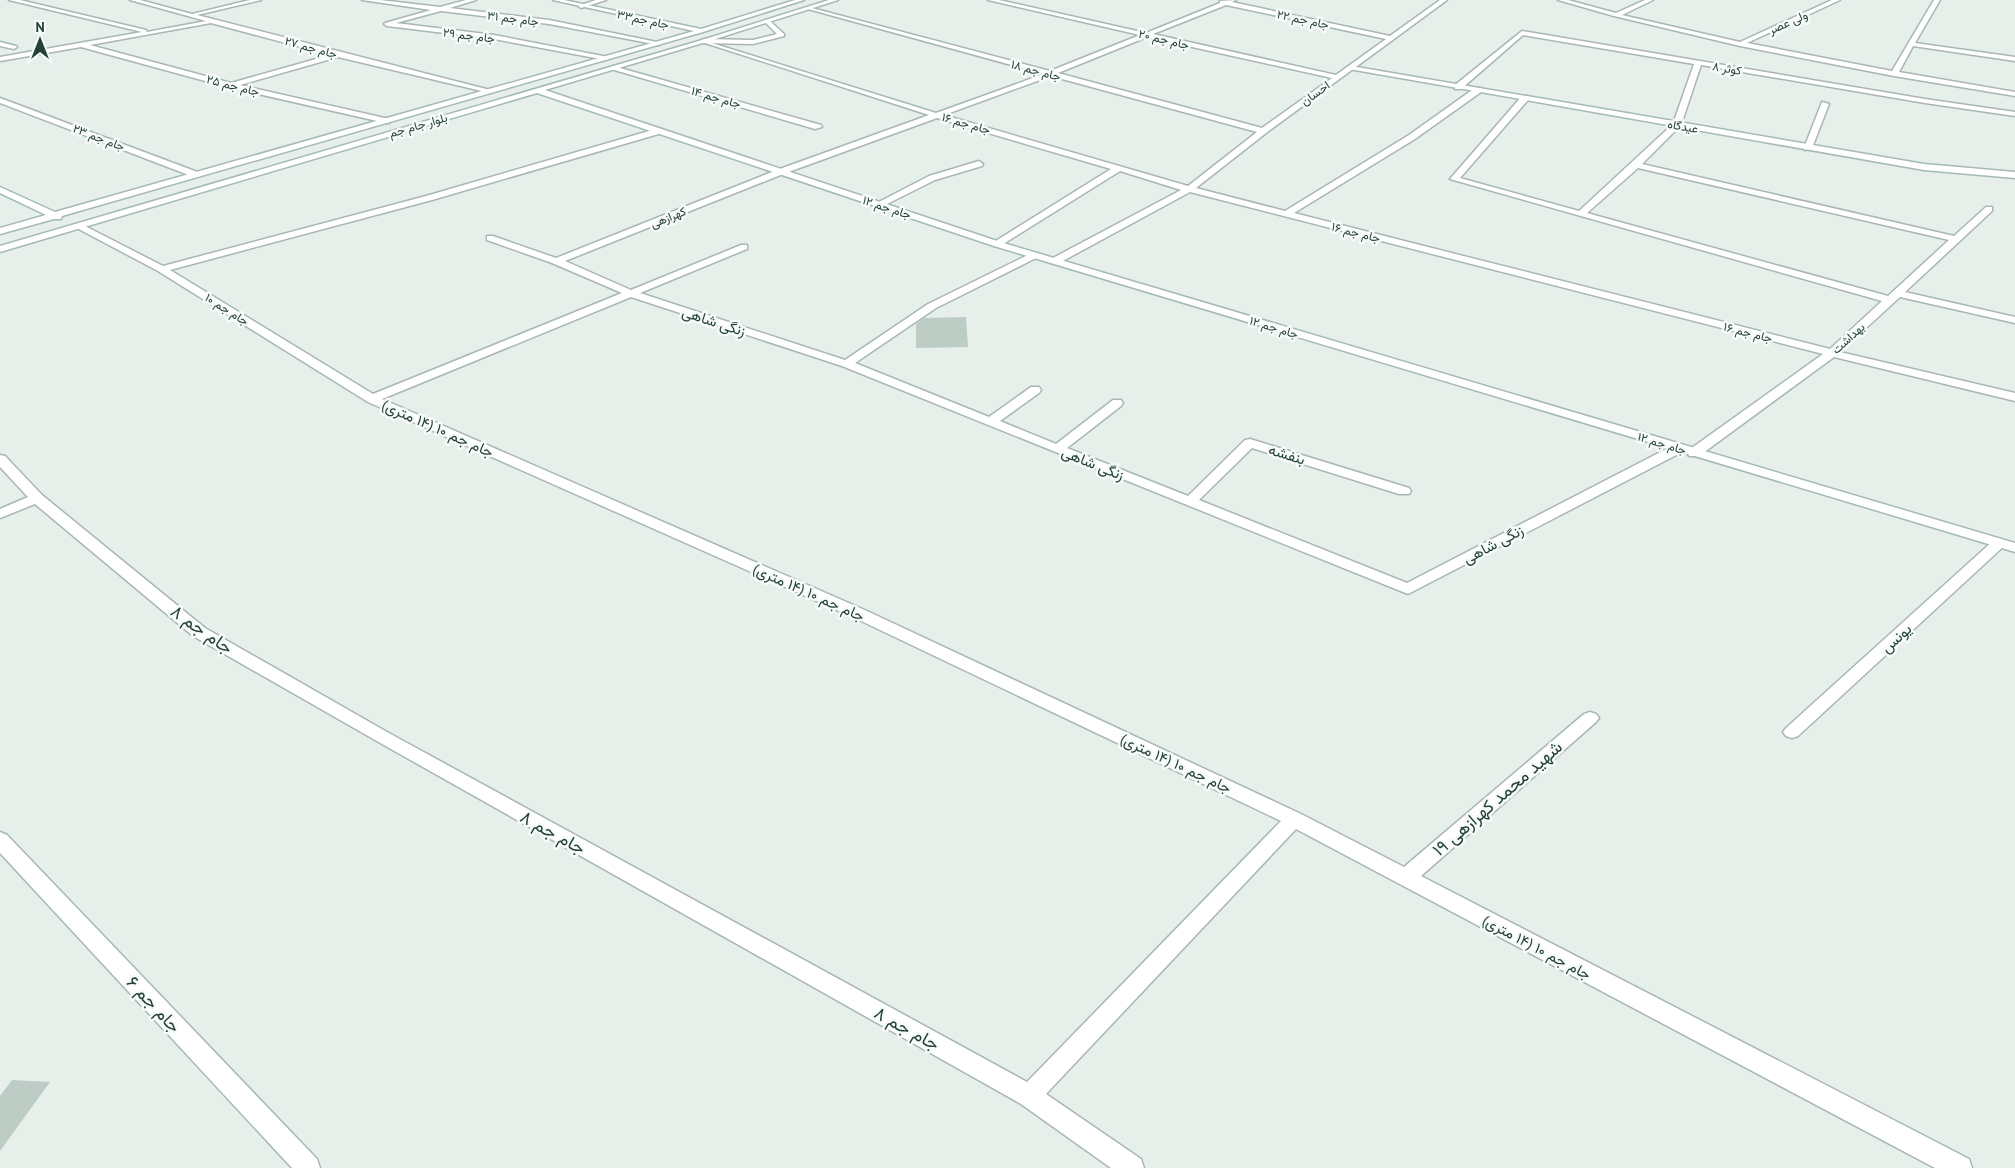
<svg xmlns="http://www.w3.org/2000/svg" width="2015" height="1168" font-family="'PT Sans',Vazirmatn,sans-serif">
<style>
.building{fill:#beccc6}
.lines{fill:none;stroke-linecap:round;stroke-linejoin:round}
.lane-casing{stroke:#a8b7b1;stroke-width:3}
.street-casing{stroke:#a8b7b1;stroke-width:3}
.secondary-casing{stroke:#a4bab2;stroke-width:3}
.lane{fill:#fff;fill-rule:evenodd}
.street{fill:#fff;fill-rule:evenodd}
.secondary{fill:#fff;fill-rule:evenodd}
.labels{text-anchor:middle;dominant-baseline:central;stroke-width:5;stroke-linejoin:round;paint-order:stroke}
.far-street-label{font-size:12px;fill:#244139;stroke:#f7fbf8}
.street-label{font-size:15px;fill:#244139;stroke:#f7fbf8}
.near-street-label{font-size:18px;fill:#244139;stroke:#f7fbf8}
</style>
<rect width="100%" height="100%" fill="#e6efea"/>
<g class="building">
<path d="M966 317 968 347 916 348V324L924 318Z"/>
<path d="M12 1080 50 1082 0 1151V1096Z"/>
</g>
<g class="lines">
<g class="lane-casing">
<g id="lane">
<path d="M766 21H770L784 34V36L753 44 704 43 701 41 704 39 753 40 777 34 766 23Z"/>
<path d="M0 42 16 46 17 47 14 49 0 46Z"/>
</g>
</g>
<g class="street-casing">
<g id="street">
<path d="M9 0H20L146 30 147 32 206 21 130 0H140L192 14 250 0H261L197 15 494 91 490 93 338 57 240 85 389 119V123H386L227 87 81 47 0 61V57L142 32ZM211 23 330 55 231 83 90 45Z"/>
<path d="M362 0H380L440 7 466 0H476L450 8 549 20 662 43 659 45 549 24 441 11 396 23 494 35 608 57V59L606 60 494 39 387 26 384 24 385 23 431 10Z"/>
<path d="M596 0H606L581 8 578 6Z"/>
<path d="M988 0H999L1146 33 1220 3V1L1236 0 1232 2 1390 36 1440 0H1447L1266 133 1196 188 1285 211 1409 135 1475 88H1481V92L1415 139 1294 213 1830 349 1882 301 1450 179 1522 96H1528V100L1460 178 1579 211 1673 124 1694 64 1523 35 1461 89H1455V85L1522 31 1925 99 2015 112V116L1925 103 1701 65 1681 125 1642 164 1954 236 1986 207H1992V211L1905 292 2015 317V323L1900 297 1840 352 2015 393V401L1834 357 1699 456H1689L1688 453 1689 450 1823 354 1190 192 1059 263H1051V259L1181 190 1120 171 1000 246H994V242L1111 169 937 118 783 174 565 261 631 290 741 245H747V249L640 293 845 360 928 304 1032 253H1038V257L936 308 855 363 989 417 1031 387H1039L1041 390 1039 393 1000 421 1056 444 1113 400H1121L1123 403 1121 406 1067 448 1188 496 1245 440 1250 439 1409 488 1411 491 1409 494H1399L1252 448 1199 500 1407 583 1674 445 1679 444 1685 448 1684 451 1408 594 842 366 631 297 382 399 867 611 1301 814 1404 867 1584 714 1590 712 1596 714 1599 718 1596 722 1421 876 1969 1159 1972 1168H1935L1296 829 1046 1094 1141 1159 1144 1168H1111L1021 1104 375 740 193 636 35 504 0 518V509L28 497 0 467V455L5 456 42 495 205 628 387 732 1027 1082 1281 821 857 619 368 402 158 271 73 226 75 224H81L163 266 426 196 656 129H662V133L432 200 170 270 373 394 622 293 552 263 487 240V236H493L556 258 777 170 929 115 702 42V40L936 113 1044 74 808 9V7L1050 71 1140 35ZM1226 5 1386 39 1336 75 1153 34ZM1147 37 1332 78 1262 128 1058 73ZM1051 76 1257 132 1188 186 944 115ZM1638 168 1949 240 1888 296 1587 213Z"/>
<path d="M1558 0H1568L1616 13 1645 0H1653L1622 15 1740 42 1832 0H1840L1747 43 1892 71 1934 0H1940L1915 43 2015 57V61L1913 46 1899 72 2015 92V96L1894 76 1740 46 1614 16Z"/>
<path d="M613 66 821 125 822 127 815 129 611 69 610 68Z"/>
<path d="M0 98 200 173 201 175 194 177 0 103Z"/>
<path d="M1822 102 1829 104 1812 148 1805 150 1804 148Z"/>
<path d="M979 161 983 164 982 166 935 180 881 207H875L873 205 929 176Z"/>
<path d="M1999 539 2004 540 2006 543 2004 546 1798 736 1792 738 1786 736 1783 732 1786 728 1994 540Z"/>
</g>
</g>
<g class="secondary-casing">
<g id="secondary">
<path d="M553 0H564L701 29 795 0H804L703 32 62 216 61 219H54L0 234V228L46 215 0 193V187L55 212 694 31Z"/>
<path d="M829 0H838L706 42 545 90 1000 242 2015 543V552L994 246 537 93 0 252V246L702 40Z"/>
<path d="M1351 66 1924 164 2015 172V178L1924 170 1349 69V67Z"/>
<path d="M0 832 7 835 317 1159 320 1168H292L0 853Z"/>
</g>
</g>
<use href="#lane" class="lane"/>
<use href="#street" class="street"/>
<use href="#secondary" class="secondary"/>
</g>
<g class="labels">
<g class="far-street-label">
<text transform="translate(513 18) rotate(7)">جام جم ۳۱</text>
<text transform="translate(643 19) rotate(12)">جام جم۳۳</text>
<text transform="translate(1303 19) rotate(12)">جام جم ۲۲</text>
<text transform="translate(1788 22) rotate(-24)">ولی عصر</text>
<text transform="translate(469 35) rotate(7)">جام جم ۲۹</text>
<text transform="translate(1164 39) rotate(13)">جام جم ۲۰</text>
<text transform="translate(311 47) rotate(15)">جام جم ۲۷</text>
<text transform="translate(1727 68) rotate(10)">کوثر ۸</text>
<text transform="translate(1036 70) rotate(15)">جام جم ۱۸</text>
<text transform="translate(233 85) rotate(14)">جام جم ۲۵</text>
<text transform="translate(1315 93) rotate(-36)">احسان</text>
<text transform="translate(716 97) rotate(16)">جام جم ۱۴</text>
<text transform="translate(966 123) rotate(16)">جام جم ۱۶</text>
<text transform="translate(418 125) rotate(-16)">بلوار جام جم</text>
<text transform="translate(1683 126) rotate(10)">عیدگاه</text>
<text transform="translate(99 137) rotate(21)">جام جم ۲۳</text>
<text transform="translate(887 207) rotate(18)">جام جم ۱۲</text>
<text transform="translate(668 217) rotate(-22)">کهرازهی</text>
<text transform="translate(1356 232) rotate(14)">جام جم ۱۶</text>
<text transform="translate(227 309) rotate(32)">جام جم ۱۰</text>
<text transform="translate(1274 327) rotate(17)">جام جم ۱۲</text>
<text transform="translate(1748 332) rotate(14)">جام جم ۱۶</text>
<text transform="translate(1848 338) rotate(-42)">بهداشت</text>
<text transform="translate(1662 443) rotate(17)">جام جم ۱۲</text>
</g>
<g class="street-label">
<text transform="translate(714 321) rotate(18)">زنگی شاهی</text>
<text transform="translate(438 428) rotate(24)">جام جم ۱۰ (۱۴ متری)</text>
<text transform="translate(1287 454) rotate(17)">بنفشه</text>
<text transform="translate(1093 463) rotate(22)">زنگی شاهی</text>
<text transform="translate(1493 544) rotate(-28)">زنگی شاهی</text>
<text transform="translate(809 592) rotate(24)">جام جم ۱۰ (۱۴ متری)</text>
<text transform="translate(1896 638) rotate(-42)">یونس</text>
<text transform="translate(1176 763) rotate(25)">جام جم ۱۰ (۱۴ متری)</text>
<text transform="translate(1537 947) rotate(28)">جام جم ۱۰ (۱۴ متری)</text>
</g>
<g class="near-street-label">
<text transform="translate(202 629) rotate(35)">جام جم ۸</text>
<text transform="translate(1497 798) rotate(-41)">شهید محمد کهرازهی ۱۹</text>
<text transform="translate(553 832) rotate(29)">جام جم ۸</text>
<text transform="translate(154 1004) rotate(47)">جام جم ۶</text>
<text transform="translate(907 1028) rotate(29)">جام جم ۸</text>
</g>
</g>
<g transform="translate(40 40)" stroke="#f7fbf8" stroke-width="4" paint-order="stroke">
<path d="M0-4L9 19L0 12L-9 19Z" fill="#244139"/>
<text y="-8" font-size="14" font-weight="bold" text-anchor="middle" fill="#244139">N</text>
</g>
</svg>
